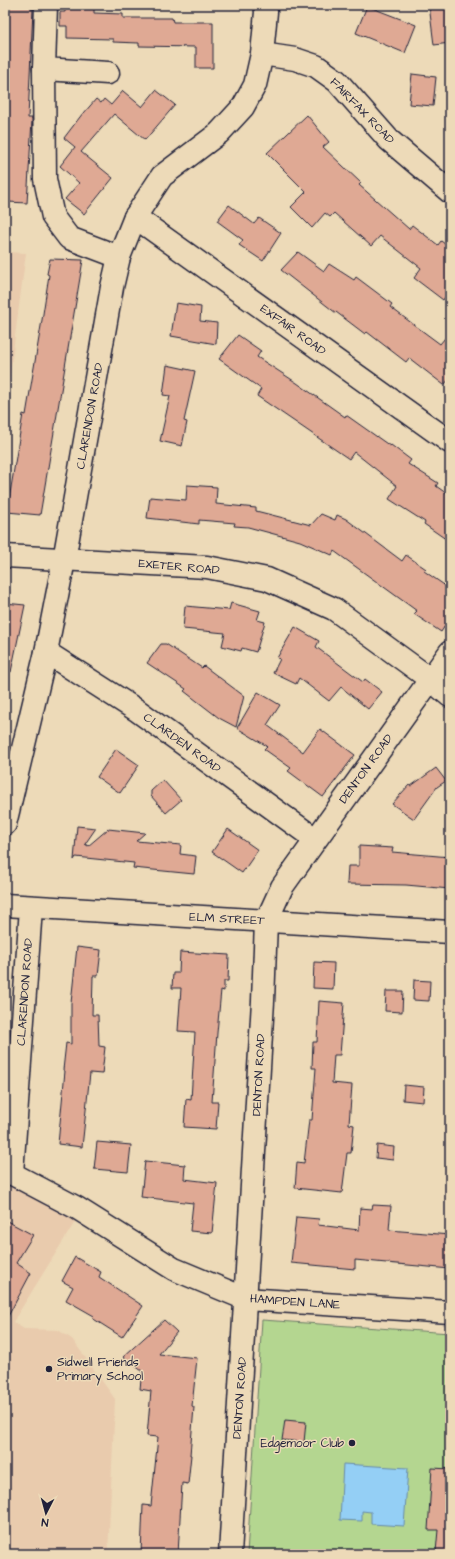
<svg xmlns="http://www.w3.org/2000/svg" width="455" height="1559" font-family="'Architects Daughter',sans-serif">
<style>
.built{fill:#e9cbad}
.green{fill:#b4d690;stroke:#6b7c66}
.water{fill:#94cff5;stroke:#668aab}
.building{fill:#dfa994;stroke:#22223b}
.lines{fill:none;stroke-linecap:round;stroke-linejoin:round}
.minor-casing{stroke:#22223b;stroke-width:25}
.minor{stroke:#eddab8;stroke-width:22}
.poi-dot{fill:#22223b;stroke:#eddab8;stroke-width:1.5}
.labels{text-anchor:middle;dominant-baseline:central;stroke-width:3;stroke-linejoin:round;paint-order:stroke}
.street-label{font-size:12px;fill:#22223b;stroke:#eddab8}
.poi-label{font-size:12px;fill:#22223b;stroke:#eddab8;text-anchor:start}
</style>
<rect width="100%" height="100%" fill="#eddab8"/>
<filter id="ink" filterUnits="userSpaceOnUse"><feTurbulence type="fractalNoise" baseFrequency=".025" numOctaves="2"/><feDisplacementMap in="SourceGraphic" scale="8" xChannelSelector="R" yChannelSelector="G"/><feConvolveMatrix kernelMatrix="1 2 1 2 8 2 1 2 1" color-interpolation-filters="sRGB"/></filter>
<g filter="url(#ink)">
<g class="built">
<path d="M5 252 26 253 5 412Z"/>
<path d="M5 1178 78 1217 13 1322 24 1329 58 1330 72 1339 115 1399 108 1554H5Z"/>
</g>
<path class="green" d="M262 1320 450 1333V1554H247Z"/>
<path class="water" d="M343 1464 408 1468 404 1526 371 1524V1512L362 1511V1521L340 1520Z"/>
<g class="building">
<path d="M5 5H31V9H33L28 118H32V120L27 203 8 202V199H5Z"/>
<path d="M65 5H94V13L123 14V18H172L173 22H213V68H196V47L139 46V43L113 42V39L67 38V26H60V12H65Z"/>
<path d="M429 5H450V43L434 45Z"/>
<path d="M367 6 416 25 405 53 356 33Z"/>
<path d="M412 74 436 77 433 106 409 104Z"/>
<path d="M156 90 175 105 145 140 114 114 81 152 113 178 84 214 65 199 79 183 60 166 75 147 64 138 83 113H84L96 99 101 103 104 99 111 105 123 91 142 107Z"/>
<path d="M307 115 329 142 323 147 361 183 359 185 409 229 412 225 438 245 441 241 450 248V290L443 300 414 278 421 268 380 236 371 246 334 213 330 217 325 213 312 228 291 207 306 192 267 153Z"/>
<path d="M229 205 254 224 259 218 281 233 263 261 239 245 243 240 217 221Z"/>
<path d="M298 252 324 271 329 264 354 280 356 277 392 304 390 307 440 344 450 332V378L444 385 409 358 406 362 367 332 365 334 336 312V313L281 270Z"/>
<path d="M50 259 83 260 40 515 7 512 23 414 26 415 43 314 49 275 47 274Z"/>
<path d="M176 303 201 307 200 321 217 323 216 344 171 336Z"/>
<path d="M238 335 261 351 257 357 297 383 345 417 346 415 390 446 391 445 411 460 408 464 438 483 436 486 450 496V542L424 524 425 522 389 499 397 486 354 452 349 459 257 396 261 389 219 359Z"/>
<path d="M167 365 195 371 184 421 187 422 182 446 160 441 170 396 163 395Z"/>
<path d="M187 485 217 487 216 504 256 508V511L311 525 321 514 335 520 337 515 346 519 402 561 406 555 426 569 424 571 450 589V618L441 632 414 614 417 611 334 551 332 555 300 541 248 527 234 526 235 523 199 520V524L147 518 150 497 186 500Z"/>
<path d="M5 603 25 605 11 672 5 671Z"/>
<path d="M231 603 260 611 257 620 265 622 256 652 242 648 241 651 222 646 225 633 183 629 185 606 229 610Z"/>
<path d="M295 627 319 641 316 647 363 682 365 679 382 692 368 709 341 687 329 701 299 678 296 684 273 673 280 659 277 658Z"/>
<path d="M161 644H166L202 668 204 666 244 696 236 727 219 718 184 691 186 689 147 663Z"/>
<path d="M258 692 280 705 267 725 303 752 320 729 355 755 323 797 288 771 291 768 264 749 267 746 237 728Z"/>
<path d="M116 749 139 765 120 793 97 777Z"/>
<path d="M436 768 446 781 437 787 414 819 392 804 409 785 411 786Z"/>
<path d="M163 780 181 800 166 813 151 796V791Z"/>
<path d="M77 826 96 828 85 844 88 846 108 829 145 833 136 841 181 845 180 854 196 856 194 874 133 868 134 863 76 857 74 860Z"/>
<path d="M228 829 258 850 242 873 212 852Z"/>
<path d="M359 846 393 848 392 852 450 857V889L406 885 347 884 348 866H359Z"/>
<path d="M77 947 101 950 98 976H93L92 1015H98L99 1046 105 1047 102 1074 90 1073 82 1147 58 1144 65 1071 63 1070 66 1043 71 1044V1003Z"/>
<path d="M180 952 229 955 228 981H224V991L221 990 217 1033 212 1102H218L216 1129 184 1127 186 1099 191 1100 195 1032 178 1031 181 988H172L173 973H179Z"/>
<path d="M314 962 334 963 333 989 313 988Z"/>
<path d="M414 980 430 981 429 1001 413 1000Z"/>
<path d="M386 991H403L402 1012 385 1011Z"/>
<path d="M319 1001 344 1003 340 1055H334L332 1083 352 1085 349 1124 354 1125 351 1153H347L342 1193 295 1188 297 1162 304 1163 309 1120H312L316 1068H312L313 1042H317Z"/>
<path d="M404 1085 424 1087 423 1102 403 1100Z"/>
<path d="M97 1142 131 1145 128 1172 94 1169Z"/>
<path d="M377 1145 394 1147 393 1160 376 1158Z"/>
<path d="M145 1161 185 1165 184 1179 217 1183 212 1233 190 1231 193 1203 141 1197Z"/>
<path d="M373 1205 391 1206 389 1230 450 1235V1269L355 1260V1269L291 1263 296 1217 319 1219 318 1225 359 1230 360 1208 372 1209Z"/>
<path d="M5 1220 33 1235 16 1263 31 1273 5 1322Z"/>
<path d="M75 1257 101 1272 99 1277 143 1306 122 1337 92 1318 94 1316 66 1300 73 1287 62 1281Z"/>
<path d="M164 1320 177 1332 159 1354 197 1358 192 1406 194 1407 190 1455H191L188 1484 182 1483 178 1554H141L143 1505 151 1506 158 1437 147 1436 151 1391 140 1389 142 1371 123 1357Z"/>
<path d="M285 1420 306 1422 304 1442 282 1440Z"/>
<path d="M432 1468 450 1469V1553L436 1552 438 1530H428Z"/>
</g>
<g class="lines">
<g class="minor-casing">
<g id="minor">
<path d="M46 5 44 69 108 73"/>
<path d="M262 54 295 59 316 66 337 81 389 140 450 192"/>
<path d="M44 69 45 179 53 217 69 238 119 257"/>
<path d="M135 217 450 442"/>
<path d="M5 556 207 567 267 579 334 609 430 679 450 696"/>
<path d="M46 652 138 711 315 839"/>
<path d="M5 824 46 652 64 560 112 287 119 257 135 217 162 176 219 133 243 107 255 85 262 54 266 12 265 5"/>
<path d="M5 905 450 932"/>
<path d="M5 1170 77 1208 174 1269 246 1299 450 1312"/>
<path d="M12 1173 31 908"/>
<path d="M230 1554 263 1001 266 922 282 887 450 652"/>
</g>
</g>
<use href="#minor" class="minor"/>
</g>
</g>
<g class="poi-dot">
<circle cx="49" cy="1369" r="4"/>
<circle cx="352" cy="1443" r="4"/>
</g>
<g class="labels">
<g class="street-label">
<text transform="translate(362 111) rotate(46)">FAIRFAX ROAD</text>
<text transform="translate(293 330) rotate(36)">EXFAIR ROAD</text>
<text transform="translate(90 416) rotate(-80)">CLARENDON ROAD</text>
<text transform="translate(179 567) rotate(5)">EXETER ROAD</text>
<text transform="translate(182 743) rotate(36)">CLARDEN ROAD</text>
<text transform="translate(366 769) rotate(-54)">DENTON ROAD</text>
<text transform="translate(227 919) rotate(3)">ELM STREET</text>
<text transform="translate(25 992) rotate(-86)">CLARENDON ROAD</text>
<text transform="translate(259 1075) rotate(-87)">DENTON ROAD</text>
<text transform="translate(295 1302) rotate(4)">HAMPDEN LANE</text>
<text transform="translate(240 1398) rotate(-86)">DENTON ROAD</text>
</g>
<g class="poi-label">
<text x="57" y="1362">Sidwell Friends<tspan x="57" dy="14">Primary School</tspan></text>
<text x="344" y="1443" text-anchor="end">Edgemoor Club</text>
</g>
</g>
<rect width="455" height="1559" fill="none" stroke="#eddab8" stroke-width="20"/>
<rect x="10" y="10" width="435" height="1539" fill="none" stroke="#22223b" stroke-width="1.5" filter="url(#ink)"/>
<g transform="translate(46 1513) rotate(186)" stroke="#eddab8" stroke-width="3" paint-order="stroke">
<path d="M0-3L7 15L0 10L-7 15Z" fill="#22223b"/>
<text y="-6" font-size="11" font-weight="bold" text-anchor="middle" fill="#22223b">N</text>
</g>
</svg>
